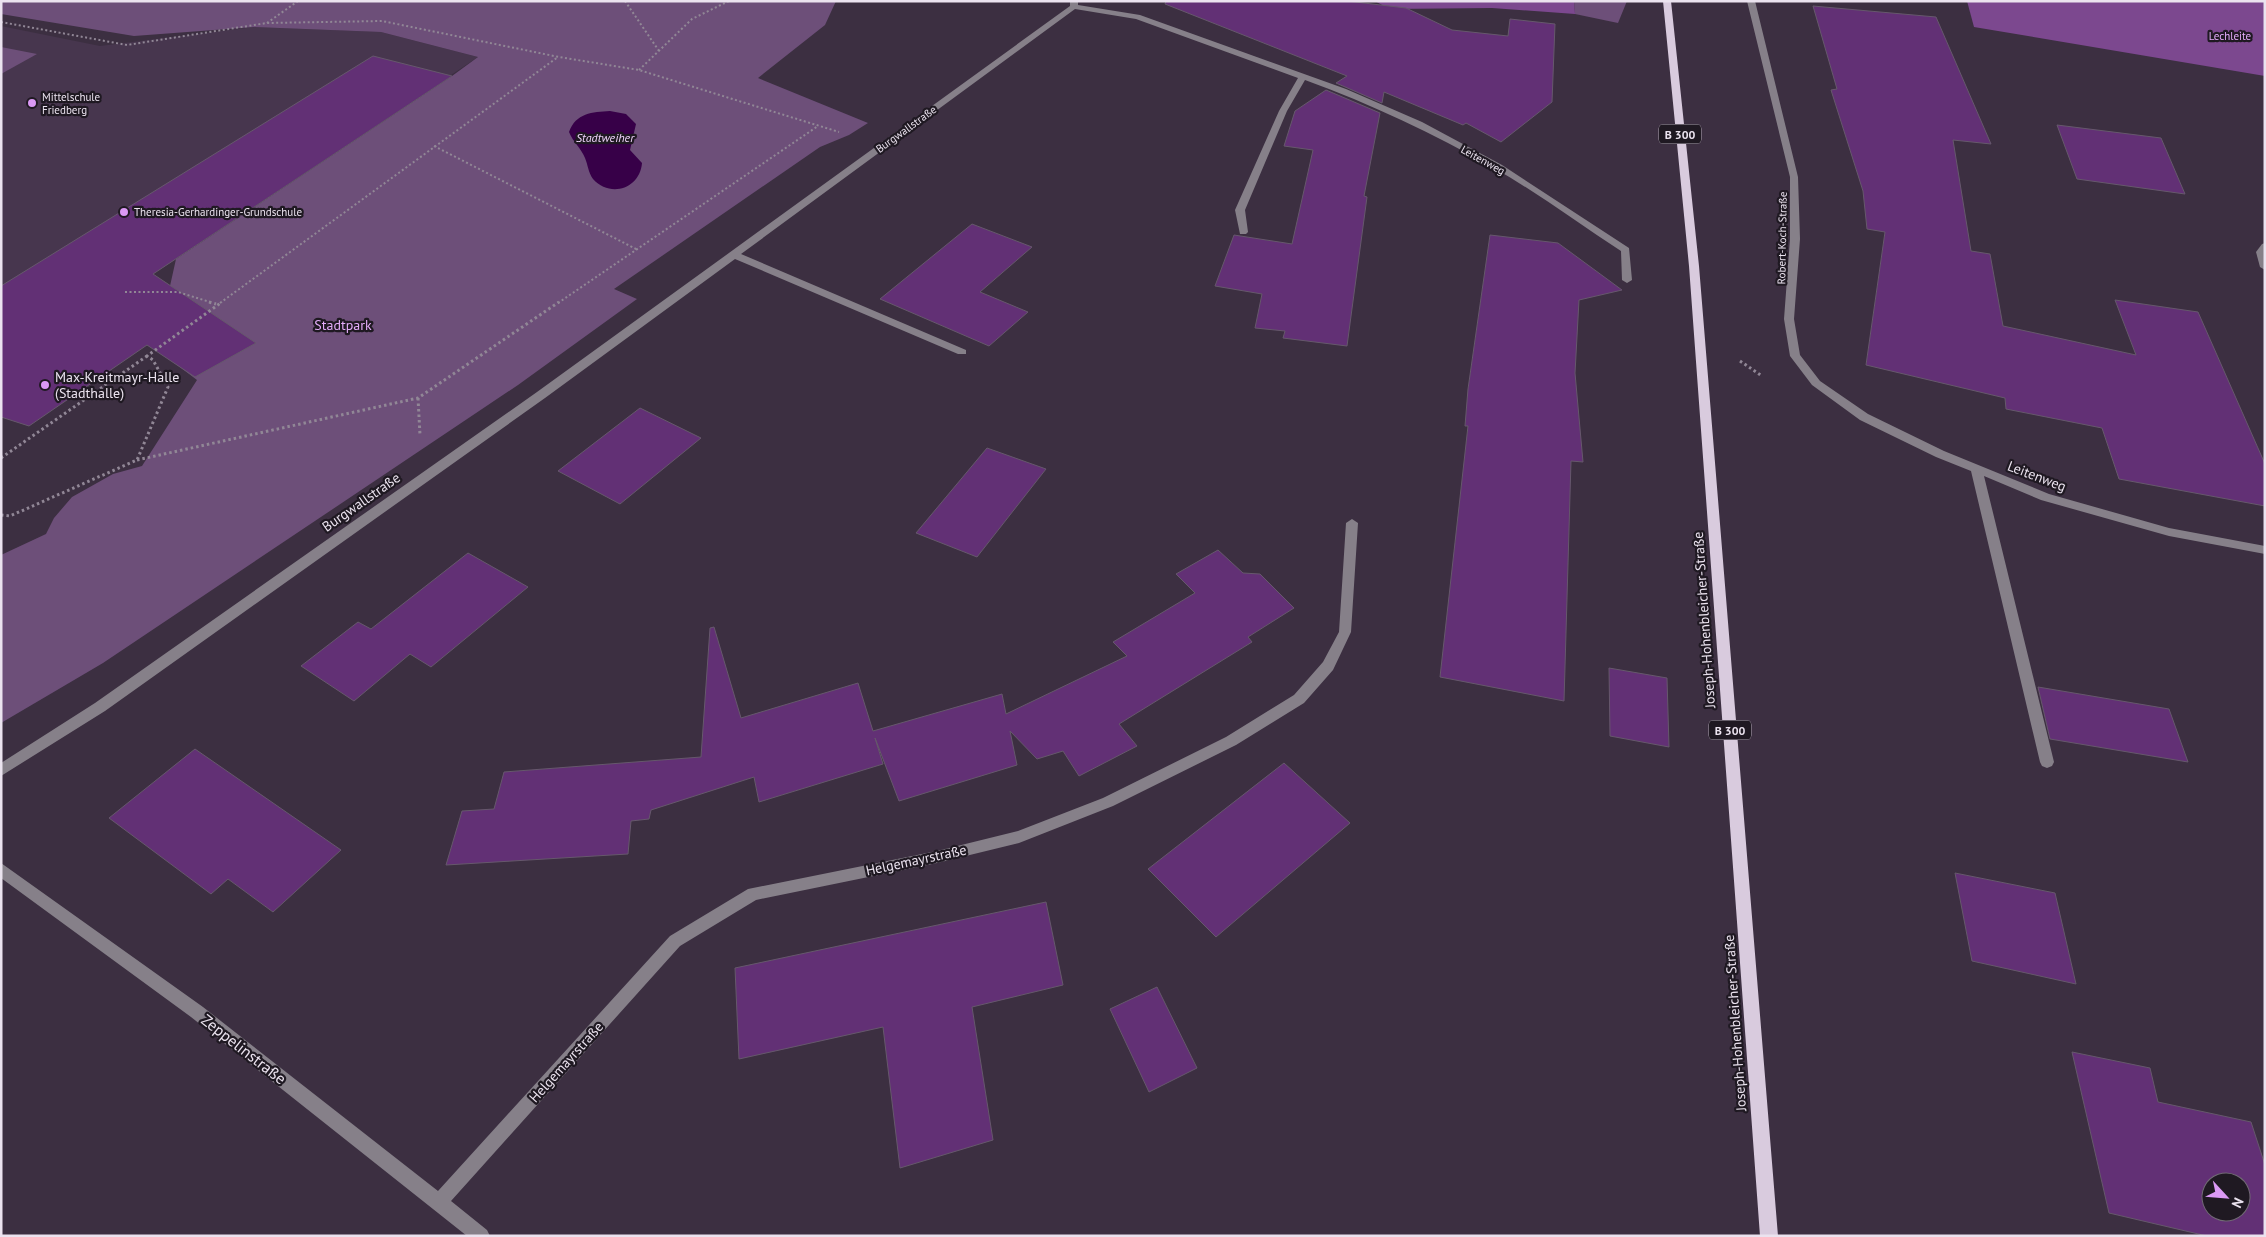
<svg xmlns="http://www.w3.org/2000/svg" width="2266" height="1237" font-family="'PT Sans',sans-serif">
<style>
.built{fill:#47364e}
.green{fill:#6d4f79}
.forest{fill:#7c488f}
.water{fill:#370048}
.building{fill:#623075;stroke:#66586c;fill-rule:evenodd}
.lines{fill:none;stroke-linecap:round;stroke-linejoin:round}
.path-far1{stroke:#918796;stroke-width:2;stroke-dasharray:2 2.5;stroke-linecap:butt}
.path{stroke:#918796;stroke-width:3;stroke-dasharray:2.5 3;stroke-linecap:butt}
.minor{fill:#868089;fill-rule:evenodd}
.major{fill:#d9cbde;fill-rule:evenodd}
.poi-dot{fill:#db99f5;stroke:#1f1922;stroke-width:2}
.labels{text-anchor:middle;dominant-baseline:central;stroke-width:4.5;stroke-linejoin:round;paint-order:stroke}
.far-park-label{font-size:11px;fill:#e4acfa;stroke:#1f1922}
.far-poi-label{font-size:11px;fill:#ebe3ef;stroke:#1f1922;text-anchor:start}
.far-street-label{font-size:11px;fill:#ebe3ef;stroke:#1f1922}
.shield{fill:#1f1922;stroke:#aea6b2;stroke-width:1}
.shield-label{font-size:12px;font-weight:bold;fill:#ebe3ef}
.far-water-label{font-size:12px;font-style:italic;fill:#f1d5fd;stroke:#1f1922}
.park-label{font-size:14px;fill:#e4acfa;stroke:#1f1922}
.poi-label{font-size:14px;fill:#ebe3ef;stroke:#1f1922;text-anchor:start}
.street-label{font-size:14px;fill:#ebe3ef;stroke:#1f1922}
.near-street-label{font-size:16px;fill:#ebe3ef;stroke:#1f1922}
</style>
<rect width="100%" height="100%" fill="#3c2f41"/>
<path class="built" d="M1 26 100 46 254 27 381 32 478 57 143 281 1 298Z"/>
<g class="green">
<path d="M1 1H836L825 25 758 78 868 123 849 135 820 147 614 289 637 299 518 385 103 663 1 723V555L46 534 54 518 72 497 113 474 142 466 197 380 156 349 176 259 452 76 478 57 381 32 254 27 134 36 1 14Z"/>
<path d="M1574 1H1627L1618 23 1575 14Z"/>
<path d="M1 47 37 54 1 74Z"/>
</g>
<g class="forest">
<path d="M1375 1H1574L1575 14 1492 8 1389 9Z"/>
<path d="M1967 1H2265V76L1974 27Z"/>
</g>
<path class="water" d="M610 111 626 114 636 124 630 150 642 163C640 189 610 198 593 179 588 172 588 165 585 158 581 148 573 142 569 132 576 113 592 112 610 111Z"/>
<g class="building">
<path d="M1166 1H1347L1406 8 1452 30 1508 36 1510 19 1555 24 1552 102 1501 142 1466 123 1463 125 1384 92 1382 103 1336 83 1347 76 1165 4Z"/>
<path d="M1813 6 1936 17 1991 144 1953 140 1971 251 1990 254 2003 326 2136 355 2115 300 2198 312 2265 464V506L2119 479 2102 428 2006 409 2005 398 1866 365 1885 232 1867 229 1863 191 1831 90 1837 89Z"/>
<path d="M373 56 452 76 153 274 256 343 195 377 147 345 29 426 1 417V286Z"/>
<path d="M1326 90 1380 113 1364 196 1367 197 1347 346 1283 338 1285 331 1255 328 1262 294 1215 286 1234 235 1292 244 1313 150 1284 146 1295 111Z"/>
<path d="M2057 125 2161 138 2185 194 2077 179Z"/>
<path d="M972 224 1032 247 980 292 1028 312 989 346 880 299Z"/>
<path d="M1490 235 1558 243 1622 290 1579 300 1575 373 1583 462 1571 461 1564 701 1440 677 1468 426H1465L1468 389Z"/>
<path d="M640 408 701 438 620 504 558 471Z"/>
<path d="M987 448 1046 469 977 557 916 533Z"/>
<path d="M1218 550 1243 573 1260 574 1294 608 1248 637 1252 642 1119 724 1137 746 1079 776 1063 751 1037 759 1010 731 1017 765 899 801 875 738 883 764 759 802 754 777 651 810 649 819 631 821 628 854 446 865 462 811 494 809 504 772 701 757 710 628 714 627 741 718 858 683 873 731 1002 694 1006 714 1127 656 1113 642 1195 593 1176 574Z"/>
<path d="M468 553 528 587 431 667 410 654 354 701 301 666 358 622 371 629Z"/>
<path d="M1609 668 1667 678 1669 747 1610 736Z"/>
<path d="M2038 687 2169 709 2188 762 2050 739Z"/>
<path d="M195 749 341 850 273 912 228 879 211 894 109 818Z"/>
<path d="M1284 763 1350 823 1216 937 1148 869Z"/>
<path d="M1955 873 2055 893 2076 984 1972 961Z"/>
<path d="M1046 902 1063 985 972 1007 993 1140 900 1168 883 1027 739 1059 735 968Z"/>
<path d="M1157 987 1197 1068 1149 1092 1110 1009Z"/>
<path d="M2072 1052 2150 1068 2158 1102 2251 1122 2265 1165V1236H2207L2109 1213ZM2211 1182H2241V1212H2211Z"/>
</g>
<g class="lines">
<g class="path-far1">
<path d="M625 1 659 51"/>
<path d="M1 22 127 45 267 23 382 21 559 57 639 70 839 132"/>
<path d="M267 23 298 1"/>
<path d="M639 70 692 19 729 1"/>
<path d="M434 146 638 250"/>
<path d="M125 292H178L213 303"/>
<path d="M220 303 558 57"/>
<path d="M558 303 818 126"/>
</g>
<g class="path">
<path d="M209 302 216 304"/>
<path d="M1740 361 1762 376"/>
<path d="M418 398 420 435"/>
<path d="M1 458 147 356"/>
<path d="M137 460 418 398 559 302"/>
<path d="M1 515 10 516 137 460 168 387 153 360 147 356 222 302"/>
</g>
<g class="minor">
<path d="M1070 1H1078V5L1140 15 1346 89 1422 122 1502 165 1629 248 1632 280 1627 283 1622 280 1621 251C1579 224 1538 193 1494 168 1434 134 1371 104 1305 80L1287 111 1245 210 1248 232 1246 234H1240L1235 210 1279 111 1298 78 1136 19 1075 9 741 254 966 350V354H958L735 259 545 398 105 711 1 776V763L95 703 537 392 1070 6Z"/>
<path d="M1747 1H1755L1798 177 1800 239 1794 319 1800 355 1820 381 1868 414 1944 451 2049 494 2169 528 2265 546V554L2169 536 2041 500 1984 476 2054 762 2052 766 2047 768 2042 766 2040 762 1971 471 1936 457 1860 420 1812 385 1790 356 1784 319 1790 239V177Z"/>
<path d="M2265 243V270L2260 267 2256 252 2262 244Z"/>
<path d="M1352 519 1358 523 1351 632 1333 670 1304 703 1236 745 1113 806 1019 843 937 863 756 900 680 946 451 1201 487 1230 490 1236H467L191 1017 1 878V863L203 1007 438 1191 670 936 748 889 937 851 1018 831 1103 798 1226 737 1294 695 1323 662 1339 632 1346 523Z"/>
</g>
<path class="major" d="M1663 1H1671L1699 266 1778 1236H1760L1689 266Z"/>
</g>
<g class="poi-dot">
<circle cx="32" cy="103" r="5"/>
<circle cx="124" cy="212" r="5"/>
<circle cx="45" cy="385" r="5"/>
</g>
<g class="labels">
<g class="far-park-label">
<text x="2230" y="36">Lechleite</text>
</g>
<g class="far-poi-label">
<text x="42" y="97">Mittelschule<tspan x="42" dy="13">Friedberg</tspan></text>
<text x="134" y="212">Theresia-Gerhardinger-Grundschule</text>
</g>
<g class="far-street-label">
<text transform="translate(906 129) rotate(-36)">Burgwallstraße</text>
<text transform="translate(1483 160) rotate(29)">Leitenweg</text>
<text transform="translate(1782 238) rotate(-89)">Robert-Koch-Straße</text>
</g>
<g class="shield">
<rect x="1659" y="124.5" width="42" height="19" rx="4"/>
<rect x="1709" y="720.5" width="42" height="19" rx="4"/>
</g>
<g class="shield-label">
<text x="1680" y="134">B 300</text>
<text x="1730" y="730">B 300</text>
</g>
<g class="far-water-label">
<text x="605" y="137">Stadtweiher</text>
</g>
<g class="park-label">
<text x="343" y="325">Stadtpark</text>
</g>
<g class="poi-label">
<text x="55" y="377">Max-Kreitmayr-Halle<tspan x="55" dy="16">(Stadthalle)</tspan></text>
</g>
<g class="street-label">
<text transform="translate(2037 476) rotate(21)">Leitenweg</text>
<text transform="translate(361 502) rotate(-35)">Burgwallstraße</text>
<text transform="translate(1704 620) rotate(-94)">Joseph-Hohenbleicher-Straße</text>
<text transform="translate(916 860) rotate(-12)">Helgemayrstraße</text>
<text transform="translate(1735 1023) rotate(-94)">Joseph-Hohenbleicher-Straße</text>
<text transform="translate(566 1062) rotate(-48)">Helgemayrstraße</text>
</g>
<g class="near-street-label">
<text transform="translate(244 1049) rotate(38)">Zeppelinstraße</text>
</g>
</g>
<rect width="2266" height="1237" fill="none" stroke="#ebe3ef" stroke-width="5"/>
<g transform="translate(2226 1197) rotate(116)"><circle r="24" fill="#1f1922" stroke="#716a74"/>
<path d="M0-4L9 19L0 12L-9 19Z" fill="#db99f5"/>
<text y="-8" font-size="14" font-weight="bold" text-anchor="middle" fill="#ebe3ef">N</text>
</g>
</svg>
